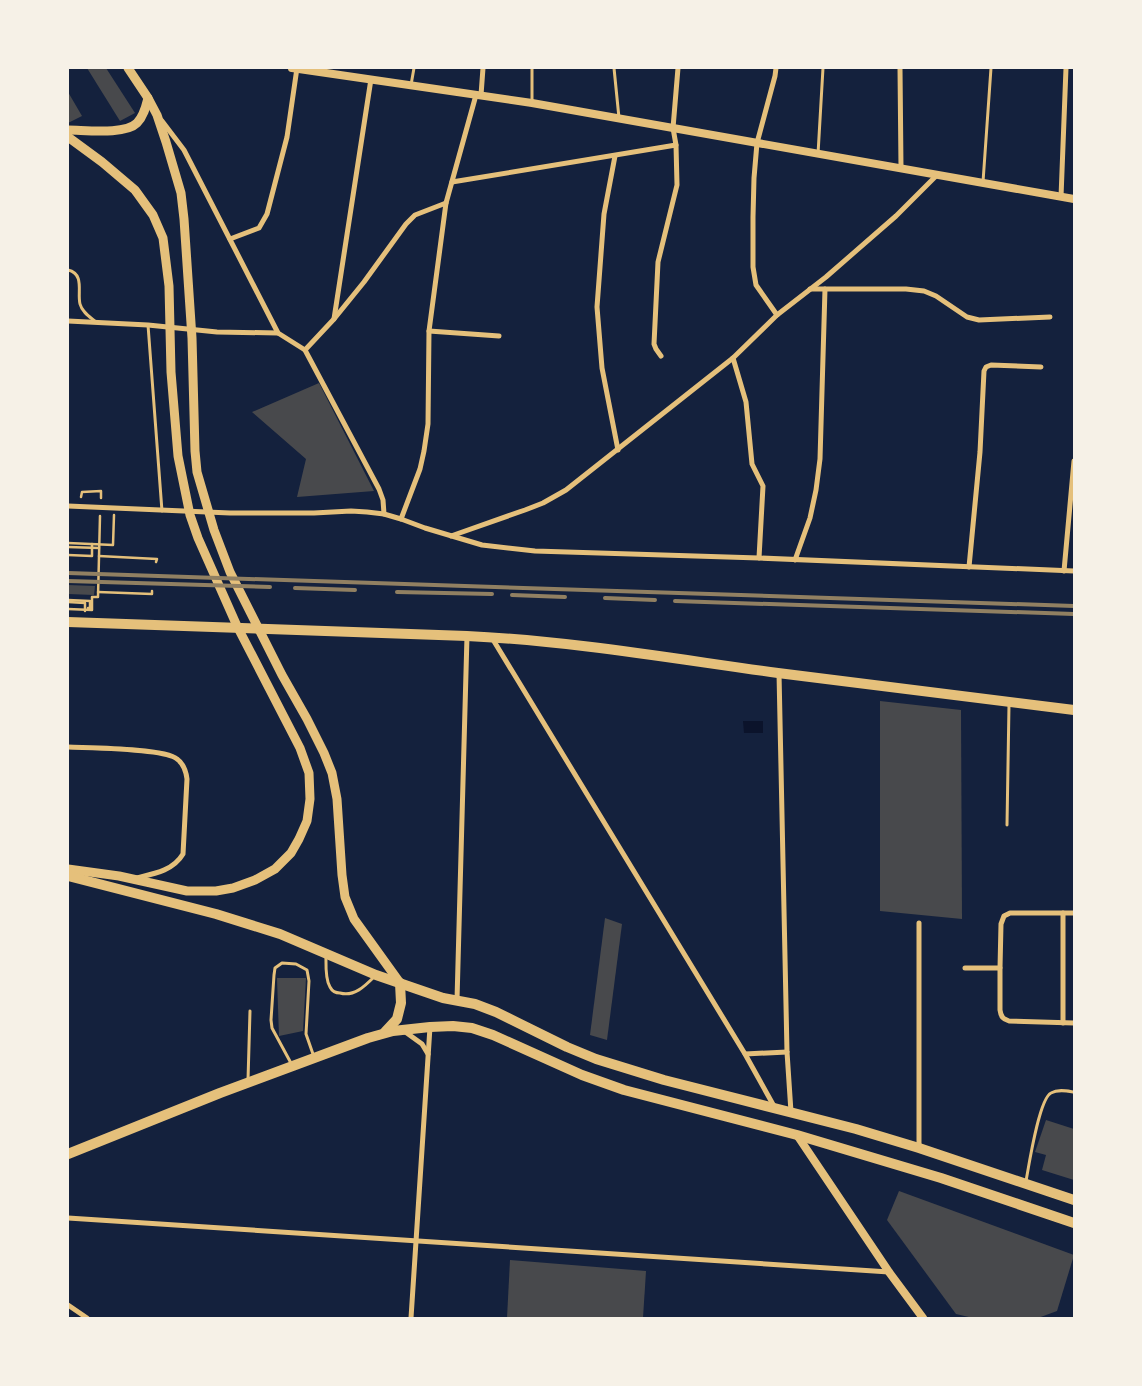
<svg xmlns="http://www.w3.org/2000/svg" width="1142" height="1386" font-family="'Asap Condensed',sans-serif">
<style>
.water{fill:#0b132b}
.building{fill:#48494c}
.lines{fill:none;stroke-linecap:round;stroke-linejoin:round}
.path{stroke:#e5c07b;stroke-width:2.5}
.service{stroke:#e5c07b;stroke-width:3}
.minor{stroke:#e5c07b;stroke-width:5}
.tertiary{stroke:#e5c07b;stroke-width:8}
.secondary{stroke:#e5c07b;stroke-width:9}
.primary{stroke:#e5c07b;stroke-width:10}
.rail{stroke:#918062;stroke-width:4}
</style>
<rect width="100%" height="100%" fill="#14213d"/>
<path class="water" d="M743 721H763V733H744Z"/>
<g class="building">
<path d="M87 68H106L135 113 120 121Z"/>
<path d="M68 92 82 116 68 123Z"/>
<path d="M319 383 374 491 297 497 306 459 252 412Z"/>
<path d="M68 585 95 586 94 595 68 594Z"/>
<path d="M880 701 961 710 962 919 880 911Z"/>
<path d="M605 918 622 924 607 1040 590 1035Z"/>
<path d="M277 978H306L303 1031 279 1036Z"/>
<path d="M1046 1120 1074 1129V1180L1042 1170 1046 1155 1035 1152Z"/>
<path d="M899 1191 1074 1255 1057 1311 1038 1318H973L956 1314 887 1220Z"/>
<path d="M510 1260 646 1271 643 1318H507Z"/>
</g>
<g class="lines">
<g class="path">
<path d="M81 497 82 492 101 491V498"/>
<path d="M68 543 113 545 114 515"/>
<path d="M68 547 99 548"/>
<path d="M68 555 92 556V544"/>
<path d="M99 556 157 559 156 562"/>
<path d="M98 592 152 594V591"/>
<path d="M68 600 90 601V608H88"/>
<path d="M68 602 85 603V611"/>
<path d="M68 609 92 610V597H98L100 516"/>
</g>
<g class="service">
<path d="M614 68 619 118"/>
<path d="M411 85 414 68"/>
<path d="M532 102V68"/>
<path d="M818 154 823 68"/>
<path d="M983 182 991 68"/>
<path d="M68 270C85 274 77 292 80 304 82 312 90 317 96 322"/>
<path d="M148 325 162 511"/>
<path d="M1007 825 1009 705"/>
<path d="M326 956C326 965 325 979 330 987 332 991 336 993 340 993 354 997 365 986 374 977"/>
<path d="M292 1065 272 1028 271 1020 274 975 275 968 282 963 296 964 307 970 309 981 306 1034 314 1057"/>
<path d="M248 1080 250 1011"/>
<path d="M1026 1181C1029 1165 1039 1099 1051 1093 1058 1089 1067 1091 1074 1092"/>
</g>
<g class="minor">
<path d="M776 68 775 76 757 143 754 178 753 217V267L756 285 777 315"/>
<path d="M900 68 901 168"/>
<path d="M481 95 483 68"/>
<path d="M162 121 184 150 278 333 305 350 379 489 383 500 384 514"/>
<path d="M615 156 604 214 597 307 602 368 618 450"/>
<path d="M452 182 676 145 673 128 678 68"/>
<path d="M1061 197 1066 68"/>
<path d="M230 239 259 228 267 214 287 137 297 68"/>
<path d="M810 289H906L924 291 936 296 967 317 979 320 1050 317"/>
<path d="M334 319 371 79"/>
<path d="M68 321 148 325 217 332 278 333"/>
<path d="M429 331 499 336"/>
<path d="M305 350 334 319 364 282 406 224 415 215 446 203"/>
<path d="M661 356 656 349 654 344 658 262 677 185 676 145"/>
<path d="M733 358 746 402 752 464 763 486 759 558"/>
<path d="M68 506 230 513H314L351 511 367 512 384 514 401 519 425 528 482 545 535 551 759 558 1074 571"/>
<path d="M401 519 420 469 424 451 428 424 429 331 446 203 476 95"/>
<path d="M451 536 525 510 543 503 566 490 733 358 777 315 826 277 896 216 937 175"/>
<path d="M795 560 810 518 816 490 820 459 825 289"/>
<path d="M969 567 980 452 984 371 986 367 991 365 1041 367"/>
<path d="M1064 571 1074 461"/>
<path d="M492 638 745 1054 775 1108"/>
<path d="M779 673 787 1052 791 1112"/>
<path d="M68 747C87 748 165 748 177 759 184 764 186 771 187 779L183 854C173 871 153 874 136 878"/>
<path d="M919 923V1148"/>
<path d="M965 968H1000V1010C1001 1017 1003 1019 1009 1021L1074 1023"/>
<path d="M1000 968 1001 924 1004 916 1010 913H1074"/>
<path d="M457 1000 467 636"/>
<path d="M1063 1023V913"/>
<path d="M404 1031 422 1044 428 1054"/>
<path d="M745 1054 787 1052"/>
<path d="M68 1218 889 1272"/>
<path d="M68 1305 87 1318"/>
<path d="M411 1318 430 1027"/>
</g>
<g class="tertiary">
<path d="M292 68 532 103 1074 199"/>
<path d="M797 1135 889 1272 923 1318"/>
</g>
<g class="secondary">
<path d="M128 68 148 98 157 115 166 142 181 193 184 219 192 338 195 451 197 472 214 530 230 572 282 675 307 719 324 753 332 773 337 799 342 875 345 897 354 919 400 983"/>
<path d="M68 130C85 130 125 135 137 123 144 116 146 106 148 98"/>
<path d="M68 137 102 162 135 190 153 215 163 238 169 286 171 372 178 456 190 515 198 538 237 626 300 748 309 773 310 799 307 821 299 839 291 853 275 869 255 880 233 888 216 891H187L119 876 68 869"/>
</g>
<g class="primary">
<path d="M68 622 467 636C572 641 675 659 778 673 877 686 976 697 1074 710"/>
<path d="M68 876 216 914 280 934 376 975 443 998 475 1004 496 1012 567 1047 596 1059 664 1080 856 1129 919 1148 1074 1200"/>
<path d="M385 1032 397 1019 401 1003 400 983"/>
<path d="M68 1154 220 1093 368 1038 393 1031 430 1027 453 1026 472 1028 493 1035 582 1075 624 1090 797 1135 941 1178 1074 1223"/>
</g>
<g class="rail">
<path d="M68 573 1074 606"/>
<path d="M68 581 270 587"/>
<path d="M295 588 355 590"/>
<path d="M397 592 492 594"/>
<path d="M512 595 565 597"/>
<path d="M605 598 655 600"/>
<path d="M675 601 1074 614"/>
</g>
</g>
<rect width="1142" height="1386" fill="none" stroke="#f6f1e7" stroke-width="138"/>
</svg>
